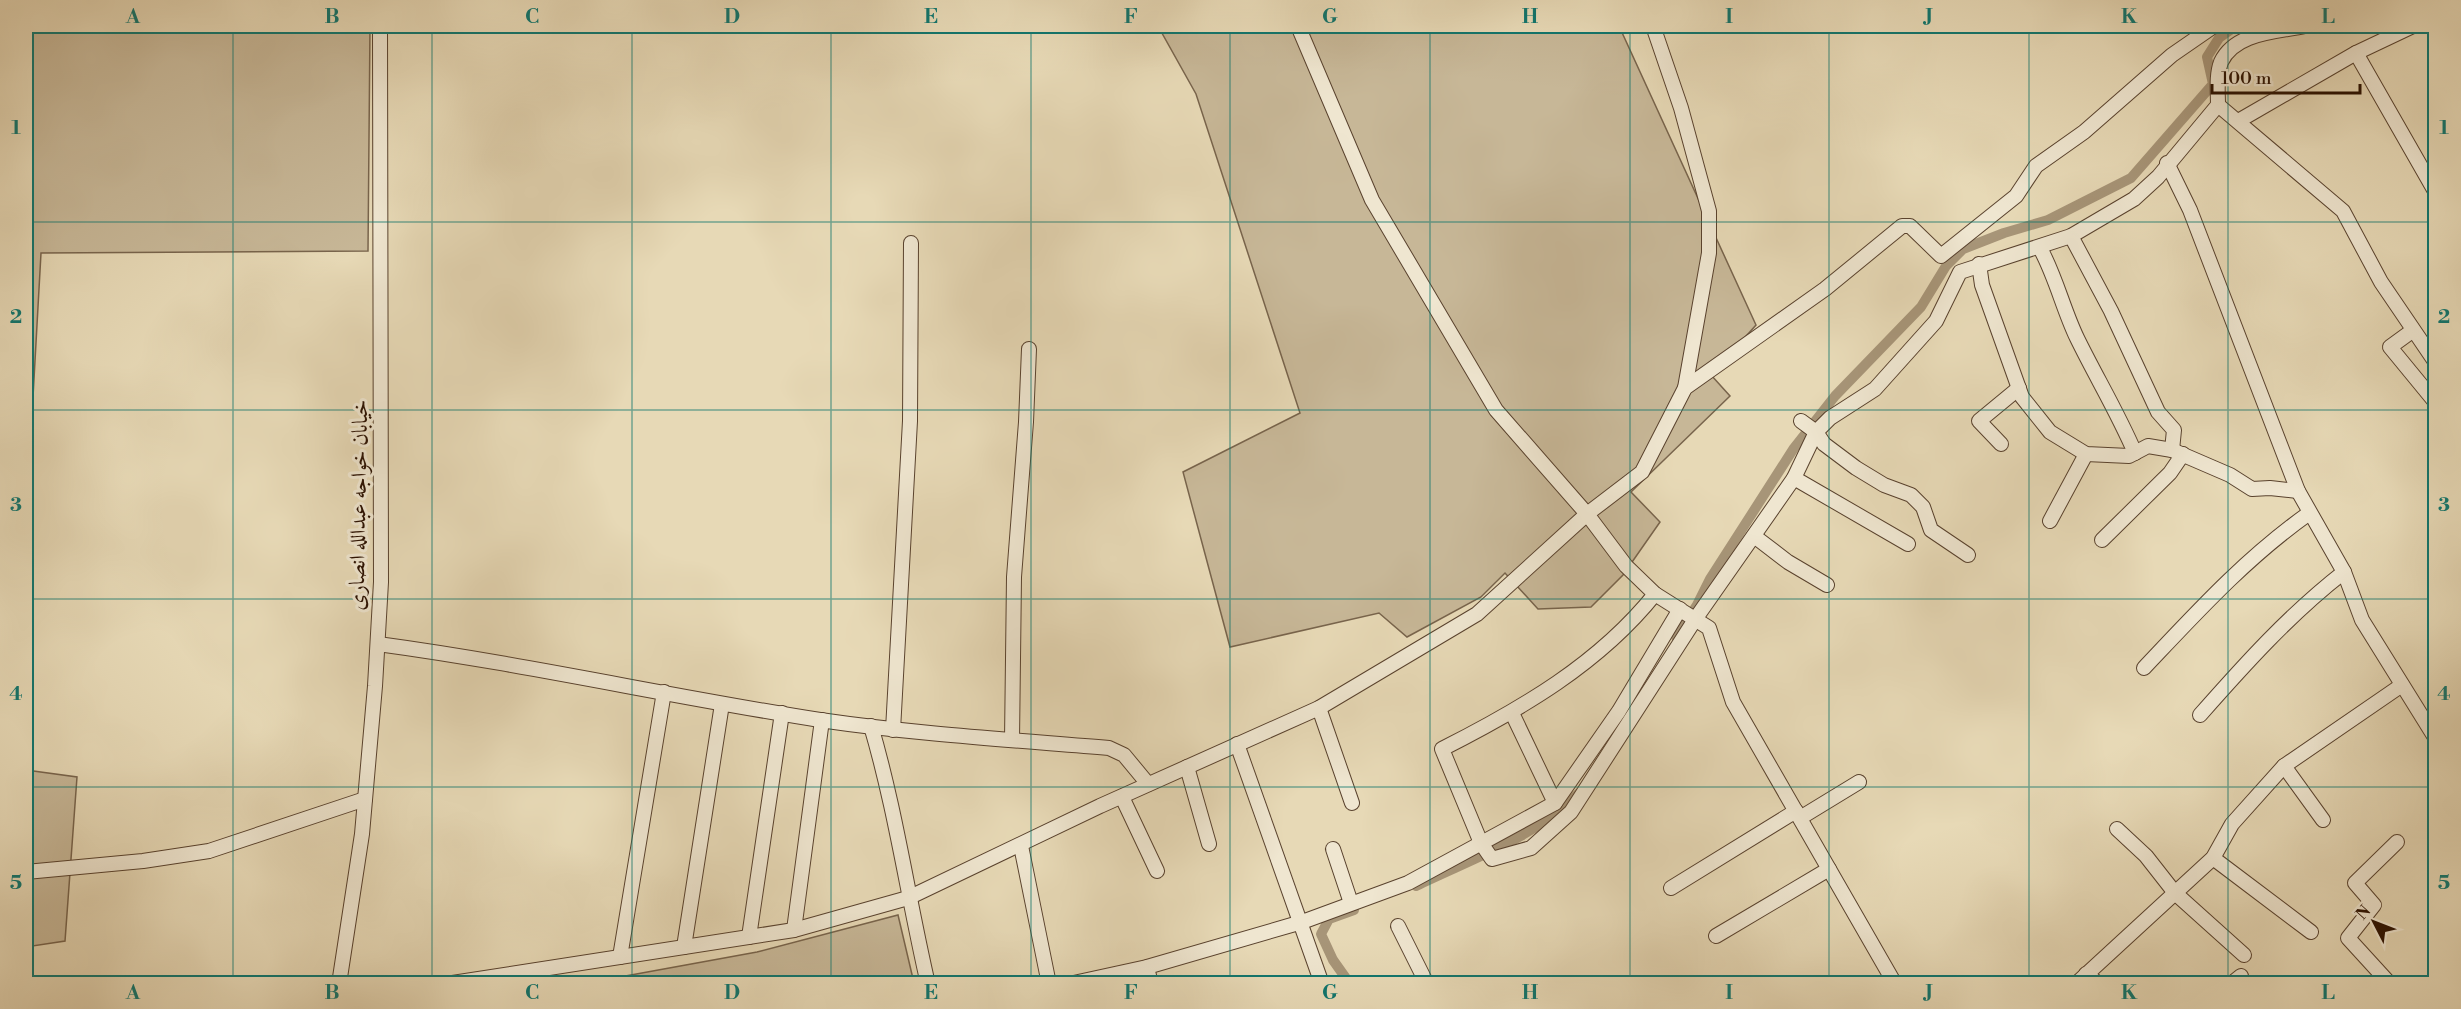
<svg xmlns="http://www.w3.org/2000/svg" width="2461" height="1009" font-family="'Libre Bodoni',Amiri,serif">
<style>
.green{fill:#c7b797;stroke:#78644c;stroke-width:1.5}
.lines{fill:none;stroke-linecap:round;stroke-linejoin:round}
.canal{stroke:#a79578;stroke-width:10}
.minor-casing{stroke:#59422e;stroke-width:16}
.minor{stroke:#efe6d0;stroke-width:14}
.grid{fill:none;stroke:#0f766e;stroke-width:1.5;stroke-opacity:0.55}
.labels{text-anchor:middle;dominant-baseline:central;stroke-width:6;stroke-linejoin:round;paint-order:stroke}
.street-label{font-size:22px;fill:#2a1000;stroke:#efe6d0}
.neatline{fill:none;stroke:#0f766e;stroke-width:2}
.grid-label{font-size:20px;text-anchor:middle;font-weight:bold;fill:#0f766e}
</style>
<rect width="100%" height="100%" fill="#e7d9b6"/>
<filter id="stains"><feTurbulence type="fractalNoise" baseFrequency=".00333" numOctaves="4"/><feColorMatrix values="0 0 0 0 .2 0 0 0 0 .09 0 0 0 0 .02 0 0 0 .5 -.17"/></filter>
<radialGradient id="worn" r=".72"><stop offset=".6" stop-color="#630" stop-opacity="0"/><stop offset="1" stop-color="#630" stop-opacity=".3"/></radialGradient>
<g class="green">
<path d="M26 26H370L368 251 41 253 26 523Z"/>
<path d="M1158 26H1619L1756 325 1711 375 1730 396 1631 492 1660 522 1623 575 1591 607 1538 609 1505 573 1481 597 1407 637 1379 613 1230 647 1183 472 1300 413 1196 94Z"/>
<path d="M26 770 77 777 65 941 26 947Z"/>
<path d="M898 915 914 983H587L757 952Z"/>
</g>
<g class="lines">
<g class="canal">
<path d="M1676 637 1697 605 1710 579 1794 448 1835 396 1921 307 1946 266 1963 249 2004 233 2048 220 2131 178 2213 84 2207 57 2219 38 2236 26"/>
<path d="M1416 886C1471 859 1536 837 1579 793"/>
<path d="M1350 984 1333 960 1321 934 1329 919 1354 910"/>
</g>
<g class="minor-casing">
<g id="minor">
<path d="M1298 26 1372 200 1496 410 1587 514 1626 566 1655 594 1709 628 1733 702 1895 984"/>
<path d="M1653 26 1681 108 1709 211V253L1685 388"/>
<path d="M2356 53 2436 193"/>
<path d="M2218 105 2343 211 2381 282 2436 363"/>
<path d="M2240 120 2356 53 2413 26"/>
<path d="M2167 163 2190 210 2298 491 2344 572 2362 620 2436 739"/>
<path d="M2071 236 2111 311 2158 412 2174 430 2172 450"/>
<path d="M2040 248C2056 277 2063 309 2077 338 2096 377 2118 413 2135 453"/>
<path d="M1979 264 1982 285 2022 397 2050 432 2086 454 2129 456 2148 446 2172 450 2230 475 2252 489 2270 488 2298 491"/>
<path d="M2412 331 2390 347 2436 403"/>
<path d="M1801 421 1816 432 1824 444 1856 468 1884 485 1911 495 1923 507 1931 530 1968 555"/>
<path d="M2001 444 1979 421 2019 388"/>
<path d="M1794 478 1908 544"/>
<path d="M2050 521 2086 454"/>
<path d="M1754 536 1788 562 1827 585"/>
<path d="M2102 540 2170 473 2183 454"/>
<path d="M1655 594C1599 664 1521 709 1442 749L1481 843 1492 859 1531 848 1571 812 1696 618 1794 478 1816 432 1830 418 1875 389 1936 321 1960 272 2071 236 2134 199 2158 177 2218 105C2218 92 2216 75 2221 62 2235 32 2277 32 2305 26"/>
<path d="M378 644C526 664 672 697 820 720 916 734 1013 740 1109 748L1124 755 1148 784"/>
<path d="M2144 668C2197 612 2245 559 2308 514"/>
<path d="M1319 708 1352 803"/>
<path d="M1512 713 1555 803"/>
<path d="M2200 715C2245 664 2290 614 2344 572"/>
<path d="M871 726C896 811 908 898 928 984"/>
<path d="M893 730 910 421 911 243"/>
<path d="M1012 740 1014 577 1026 422 1029 349"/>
<path d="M1237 744 1322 984"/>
<path d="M2284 766 2323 820"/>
<path d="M1187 767 1209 844"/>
<path d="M1122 797 1157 871"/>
<path d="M1800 818 1859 782"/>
<path d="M2117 829 2146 856 2175 893 2244 955"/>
<path d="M1021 846 1049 984"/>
<path d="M1333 849 1351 903"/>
<path d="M2213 858 2311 932"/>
<path d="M26 872 143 861 209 851 365 799"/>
<path d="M1671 888 1796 811"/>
<path d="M1398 926 1427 984"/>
<path d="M794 930 822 720"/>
<path d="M1716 936 1829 869"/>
<path d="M749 937 782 713"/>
<path d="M684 947 722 704"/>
<path d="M620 957 664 692"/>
<path d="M1147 967 1151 984"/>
<path d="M2086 974 2099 984"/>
<path d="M339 984 362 834 375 686 381 582 380 26"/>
<path d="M446 984 794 930 908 898 1100 806 1319 708 1477 614 1587 514 1642 472 1685 388 1825 289 1902 226H1910L1941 256 2016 196 2036 166 2084 132 2172 55 2214 26"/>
<path d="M1069 984 1147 967 1302 922 1408 883 1555 803 1619 711 1680 609"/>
<path d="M2076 984 2213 858 2232 824 2284 766 2402 685"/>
<path d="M2231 984 2241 976"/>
<path d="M2390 984 2348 938 2374 905 2355 883 2397 842"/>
</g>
</g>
<use href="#minor" class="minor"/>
</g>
<path class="grid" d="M233 26V984M432 26V984M632 26V984M831 26V984M1031 26V984M1230 26V984M1430 26V984M1630 26V984M1829 26V984M2029 26V984M2228 26V984M26 222H2436M26 410H2436M26 599H2436M26 787H2436"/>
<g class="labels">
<g class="street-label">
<text transform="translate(359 505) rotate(-89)">خیابان خواجه عبدالله انصاری</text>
</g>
</g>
<rect width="2461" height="1009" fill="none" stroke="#e7d9b6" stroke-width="66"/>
<g transform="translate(2374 922) rotate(312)" stroke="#efe6d0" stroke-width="4.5" paint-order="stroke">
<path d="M0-4.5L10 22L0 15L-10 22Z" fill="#2a1000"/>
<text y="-9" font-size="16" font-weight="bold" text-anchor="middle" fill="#2a1000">N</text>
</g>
<path d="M2212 84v9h148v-9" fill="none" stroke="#2a1000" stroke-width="3"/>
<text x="2221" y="84" font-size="18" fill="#2a1000" stroke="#efe6d0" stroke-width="4.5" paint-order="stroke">100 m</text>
<rect x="33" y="33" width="2395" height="943" class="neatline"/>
<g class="grid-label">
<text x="133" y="23">A</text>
<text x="332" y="23">B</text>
<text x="532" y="23">C</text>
<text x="732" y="23">D</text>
<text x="931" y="23">E</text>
<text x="1131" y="23">F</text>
<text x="1330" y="23">G</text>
<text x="1530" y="23">H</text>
<text x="1729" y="23">I</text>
<text x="1929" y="23">J</text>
<text x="2129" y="23">K</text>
<text x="2328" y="23">L</text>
<text x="16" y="134">1</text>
<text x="2444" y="134">1</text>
<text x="16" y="323">2</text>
<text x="2444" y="323">2</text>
<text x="16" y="511">3</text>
<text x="2444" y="511">3</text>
<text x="16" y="700">4</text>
<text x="2444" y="700">4</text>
<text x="16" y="889">5</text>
<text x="2444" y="889">5</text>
<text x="133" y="999">A</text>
<text x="332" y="999">B</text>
<text x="532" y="999">C</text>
<text x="732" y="999">D</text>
<text x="931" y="999">E</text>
<text x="1131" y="999">F</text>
<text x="1330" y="999">G</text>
<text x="1530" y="999">H</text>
<text x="1729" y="999">I</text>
<text x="1929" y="999">J</text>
<text x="2129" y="999">K</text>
<text x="2328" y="999">L</text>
</g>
<rect width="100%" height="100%" filter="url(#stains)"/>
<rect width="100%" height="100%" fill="url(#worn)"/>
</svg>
